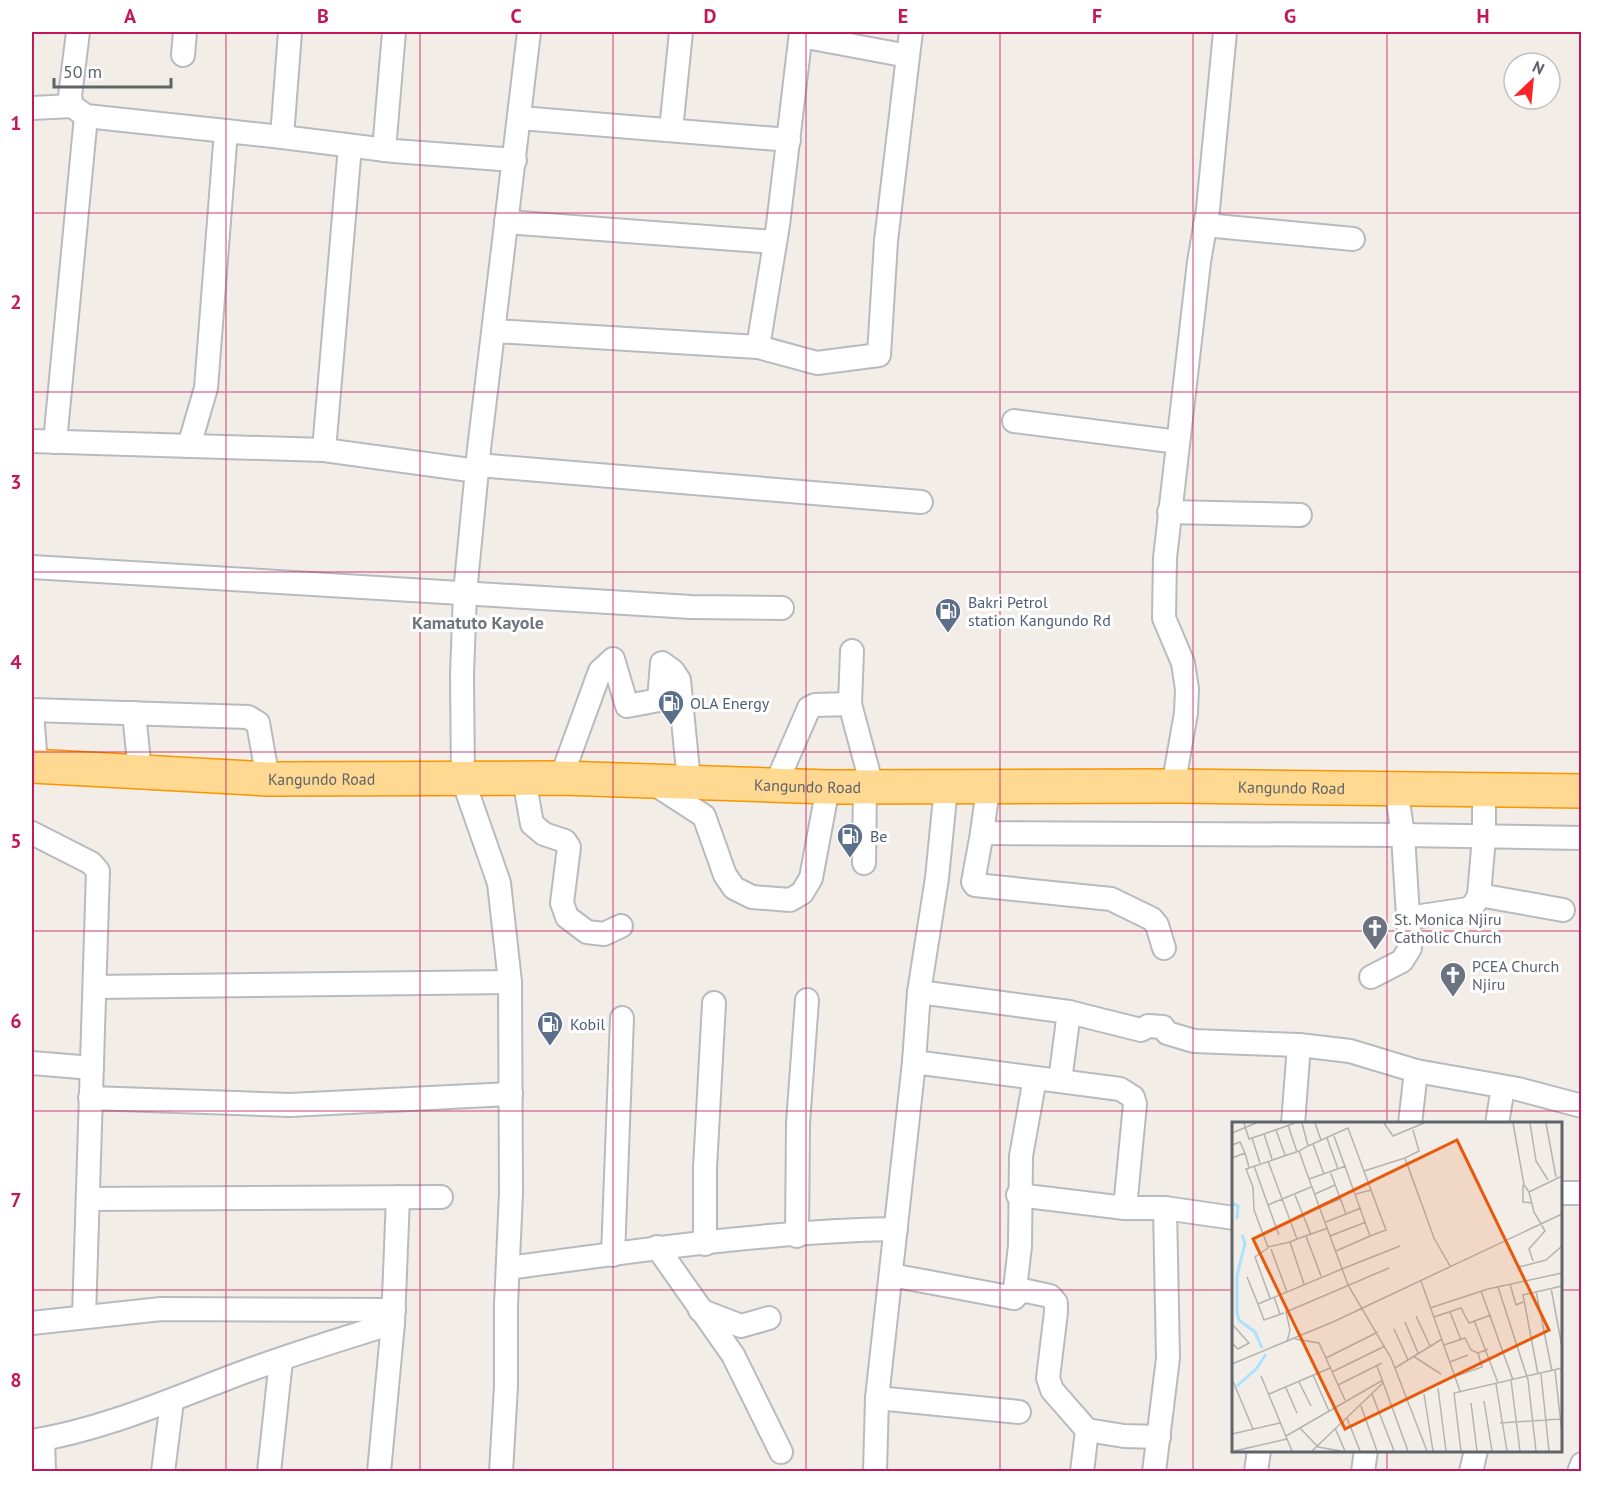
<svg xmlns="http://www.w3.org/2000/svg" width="1613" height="1503" font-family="'PT Sans',sans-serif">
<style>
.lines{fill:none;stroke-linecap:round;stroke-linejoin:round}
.minor-casing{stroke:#b7babf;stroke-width:26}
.highway-casing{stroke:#f99500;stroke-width:36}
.minor{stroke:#fff;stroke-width:22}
.highway{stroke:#ffd991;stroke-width:33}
.grid{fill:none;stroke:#c2185b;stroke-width:1.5;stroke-opacity:0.55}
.labels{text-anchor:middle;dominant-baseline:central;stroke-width:6;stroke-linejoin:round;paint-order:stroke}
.service-label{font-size:16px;fill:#4e5e75;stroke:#fff;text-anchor:start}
.street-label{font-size:16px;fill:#5e6469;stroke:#fff}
.worship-label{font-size:16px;fill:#5b616d;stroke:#fff;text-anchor:start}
.neighbourhood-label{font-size:18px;font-weight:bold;fill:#6f767b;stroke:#fff}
.inset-river{fill:none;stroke:#aae2ff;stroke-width:3}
.inset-road{fill:none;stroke:#b3b3b1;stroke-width:1.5}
.view{fill:#e8590c;fill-opacity:0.15;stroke:#e8590c;stroke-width:3}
.inset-edge{fill:none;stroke:#5e6469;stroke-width:3}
.neatline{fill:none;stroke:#c2185b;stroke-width:2}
.grid-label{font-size:20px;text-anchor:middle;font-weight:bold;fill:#c2185b}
</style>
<rect width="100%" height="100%" fill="#f2eee7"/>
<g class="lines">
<g class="minor-casing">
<g id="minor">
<path d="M78 32 70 96 72 106 86 116 226 131"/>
<path d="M801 36 908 56 911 32"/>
<path d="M183 55 185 32"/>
<path d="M32 108 72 106"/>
<path d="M520 118 789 140"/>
<path d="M671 130 681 32"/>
<path d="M282 137 394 151 515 160"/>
<path d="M384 150 394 32"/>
<path d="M506 222 775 242"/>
<path d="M1205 225 1353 239"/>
<path d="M494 331 758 347 778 225 801 32"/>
<path d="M758 347 817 363 879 355 886 241 908 56"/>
<path d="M1014 421 1178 442"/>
<path d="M32 441 324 450 477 471"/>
<path d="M55 442 86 116"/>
<path d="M189 446 206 388 226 131 282 137 290 32"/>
<path d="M324 450 350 146"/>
<path d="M478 465 921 502"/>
<path d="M1169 512 1300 515"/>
<path d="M32 567 691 607 782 608"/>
<path d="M850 704 852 651"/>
<path d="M32 710 248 717 258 723 268 779"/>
<path d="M32 711 36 766"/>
<path d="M134 713 140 772"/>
<path d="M561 778 600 671 613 659 627 706 659 700 662 663 673 671 679 680 689 781"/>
<path d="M524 779 532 824 544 834 565 841 569 847 562 903 567 917 587 932 604 934 621 926"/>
<path d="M653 783 704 816 725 875 734 888 752 897 790 900 802 893 811 878 828 787"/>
<path d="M776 784 809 708 815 705 850 704 872 786"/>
<path d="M1178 786 1176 770 1186 713 1187 689 1183 663 1164 618 1165 558 1199 262 1208 209 1225 32"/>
<path d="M988 788 982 833 1403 835 1582 838"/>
<path d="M32 833 91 863 98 871 84 1317"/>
<path d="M982 833 973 882 975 885 1111 899 1152 919 1157 925 1164 948"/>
<path d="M864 863 865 786"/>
<path d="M1479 895 1563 910"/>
<path d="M1408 918 1468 909 1475 903 1479 895 1484 837V789"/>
<path d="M1371 977 1402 961 1410 948 1403 835 1396 788"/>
<path d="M95 987 510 982"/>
<path d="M919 992 1069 1012 1141 1030 1148 1026 1163 1027 1167 1033 1194 1041 1299 1045 1350 1051 1416 1071 1518 1089 1582 1106"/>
<path d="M914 1062 1120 1089 1133 1097 1135 1104 1125 1208H1165L1234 1218"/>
<path d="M32 1063 92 1068"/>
<path d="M1060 1081 1069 1012"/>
<path d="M90 1098 290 1105 511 1094"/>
<path d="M1293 1124 1299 1045"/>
<path d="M1410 1124 1416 1071"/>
<path d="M1497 1124 1503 1087"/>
<path d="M1560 1193H1582"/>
<path d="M1018 1195 1125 1208"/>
<path d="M88 1199 441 1197"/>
<path d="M797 1236 798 1123 807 1000"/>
<path d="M705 1244V1168L714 1003"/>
<path d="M657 1247 733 1355 781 1452"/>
<path d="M613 1255 622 1018"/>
<path d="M508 1268C637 1251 766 1231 896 1229"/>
<path d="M891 1275 1014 1298 1022 1290 1050 1296 1056 1303V1312L1048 1378 1052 1390 1087 1430 1124 1436 1159 1437"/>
<path d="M1014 1298 1020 1246 1021 1156 1035 1078"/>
<path d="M700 1310 741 1326 769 1318"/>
<path d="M32 1323 161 1309 394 1310"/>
<path d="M877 1398 1019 1412"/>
<path d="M43 1439 44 1472"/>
<path d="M32 1441C100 1430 163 1403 228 1378 282 1357 338 1340 393 1323"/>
<path d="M163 1472 172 1401"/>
<path d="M269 1472 281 1360"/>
<path d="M379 1472 393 1323 398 1197"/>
<path d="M501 1472 506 1386V1305L511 1193 510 982 499 883 463 780 462 675 465 593 479 449 529 32"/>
<path d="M875 1472 877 1398 914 1062 919 992 937 878 946 787"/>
<path d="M1082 1472 1087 1430"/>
<path d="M1154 1472 1168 1358 1165 1208"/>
<path d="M1256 1472 1259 1450"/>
<path d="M1363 1472 1366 1450"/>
<path d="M1471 1472 1476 1450"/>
<path d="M1579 1472 1582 1464"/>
</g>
</g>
<g class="highway-casing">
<g id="highway">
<path id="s1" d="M32 766 268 779 561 778 828 787 1178 786 1582 791"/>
</g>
</g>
<use href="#minor" class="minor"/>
<use href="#highway" class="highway"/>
</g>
<path class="grid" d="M226 32V1472M420 32V1472M613 32V1472M806 32V1472M1000 32V1472M1193 32V1472M1387 32V1124M32 213H1582M32 392H1582M32 572H1582M32 752H1582M32 931H1582M32 1111H1582M32 1290H1234M1560 1290H1582M1387 1450V1472"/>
<defs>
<g id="fuel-pin" transform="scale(1.35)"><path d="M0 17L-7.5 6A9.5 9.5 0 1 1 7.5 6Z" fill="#5c6f8a" stroke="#fff"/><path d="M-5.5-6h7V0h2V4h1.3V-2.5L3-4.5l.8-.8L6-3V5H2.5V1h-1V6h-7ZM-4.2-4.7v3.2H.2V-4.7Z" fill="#fff"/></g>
<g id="church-pin" transform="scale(1.35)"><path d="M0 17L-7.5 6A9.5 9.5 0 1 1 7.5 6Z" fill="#6b7280" stroke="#fff"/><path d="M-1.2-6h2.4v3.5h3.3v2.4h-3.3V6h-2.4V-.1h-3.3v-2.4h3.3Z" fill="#fff"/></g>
</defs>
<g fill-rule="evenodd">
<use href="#fuel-pin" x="948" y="611"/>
<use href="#fuel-pin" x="671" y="703"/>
<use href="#fuel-pin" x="850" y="836"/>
<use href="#church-pin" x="1375" y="928"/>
<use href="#church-pin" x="1453" y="975"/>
<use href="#fuel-pin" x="550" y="1024"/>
</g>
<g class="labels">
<g class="service-label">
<text x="968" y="602">Bakri Petrol<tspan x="968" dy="18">station Kangundo Rd</tspan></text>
<text x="690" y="703">OLA Energy</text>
<text x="870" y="836">Be</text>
<text x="570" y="1024">Kobil</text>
</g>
<g class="street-label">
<text stroke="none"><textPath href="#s1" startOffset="290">Kangundo Road</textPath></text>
<text stroke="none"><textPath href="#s1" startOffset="776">Kangundo Road</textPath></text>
<text stroke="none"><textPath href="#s1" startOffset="1260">Kangundo Road</textPath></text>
</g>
<g class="worship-label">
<text x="1394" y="919">St. Monica Njiru<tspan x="1394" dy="18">Catholic Church</tspan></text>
<text x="1472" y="966">PCEA Church<tspan x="1472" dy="18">Njiru</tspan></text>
</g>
<g class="neighbourhood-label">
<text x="478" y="622">Kamatuto Kayole</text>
</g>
</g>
<g transform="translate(1232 1122)">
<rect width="330" height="330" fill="#f2eee7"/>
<path class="inset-river" d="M0 81 6 84 5 97M10 113 13 121 5 154V191L7 198 23 210 30 226M5 264 25 246 34 232"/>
<path class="inset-road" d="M12 1 17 17 20 16M70 1 76 24 67 29 77 57M83 1 89 18M152 1 161 14 192 1M281 1 292 63 297 70 330 54M298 1 304 39 316 58M314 1 324 55M56 3 65 30M44 8 53 33M181 8 187 29 173 36 202 116 218 144M0 11 24 1M102 14 138 114 104 129M95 16 106 47M81 22 92 52M0 23 8 20 13 31M76 24 116 6 139 68 124 72M0 36 13 31 17 45M40 37 32 12 63 1M36 39 65 117 58 120 72 162M28 41 20 16 32 12M22 44 36 83 79 65M114 44 77 57 116 163 159 236 195 329M98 49 114 92M132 49 173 36M291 63V80L300 81M297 70 302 90 313 109 297 127 301 139M83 72 103 63M63 73 79 113M36 83 47 113M88 85 108 77M94 100 129 86M74 114 89 154M98 114 134 100M138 114 154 108 139 68M65 117 96 106M58 120 36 125 22 88 21 65 14 47 67 29M36 126 23 135 38 176M39 127 55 170M287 145 314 138 330 124M110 147 168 124M15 155 26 182M189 159 228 269M278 162 284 183 291 180M266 165 296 258 304 329M319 166 330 225M249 169 281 258M304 169 320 249M42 175 48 192M198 186 256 167 330 151M218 190 229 218M52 191 32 198 26 182 110 147M184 194 198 224M202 195 229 186 237 201 259 193M242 198 266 261M173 200 186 231M0 202 17 221 6 227 0 221M162 207 176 238M63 217 87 221 113 278M55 220 58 208 54 190 157 146M212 223 233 216 239 228 246 231 256 227M181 234 209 252M94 236 146 210M218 240 236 233M0 242 103 199 330 92M145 244 176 329M163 246 210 217M323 248 330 312M100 250 153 224M306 252 291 173 330 164M309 252 317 329M81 253 97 289M29 254 60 329M224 254 250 245 246 231M0 257 21 307M279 258 288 329M67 260 79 284M264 262 275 329M106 263 150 241M54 266 65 291M206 266 214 329M37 272 98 246M140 272 162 329M192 272 201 329M252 279 260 329M239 281 245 329M129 284 145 329M115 296 128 329M268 301 328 297M68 306 86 325 109 329M103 306 113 329M0 312 48 301M54 314 151 258M2 329 55 317M80 329 152 260M229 329 222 271 330 246"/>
<path class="view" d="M225 18 317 208 113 307 21 117Z"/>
<rect width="330" height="330" class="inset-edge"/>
</g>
<rect width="1613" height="1503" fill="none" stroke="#ffffff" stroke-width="66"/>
<g transform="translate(1532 81) rotate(26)"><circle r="28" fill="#ffffff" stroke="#bfc1c3" stroke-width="1.5"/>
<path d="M0-4.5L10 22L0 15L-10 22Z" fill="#fb2427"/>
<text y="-9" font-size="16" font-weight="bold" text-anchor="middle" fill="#5e6469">N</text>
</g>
<path d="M54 78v9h117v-9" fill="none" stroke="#5e6469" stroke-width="3"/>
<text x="63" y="78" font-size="18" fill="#5e6469" stroke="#ffffff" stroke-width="4.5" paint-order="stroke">50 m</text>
<rect x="33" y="33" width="1547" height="1437" class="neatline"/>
<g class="grid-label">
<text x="130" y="23">A</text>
<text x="323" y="23">B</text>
<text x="516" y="23">C</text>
<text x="710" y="23">D</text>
<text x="903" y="23">E</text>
<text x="1097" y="23">F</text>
<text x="1290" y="23">G</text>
<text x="1483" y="23">H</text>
<text x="16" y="130">1</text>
<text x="16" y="309">2</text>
<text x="16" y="489">3</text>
<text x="16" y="669">4</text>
<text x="16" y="848">5</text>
<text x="16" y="1028">6</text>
<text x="16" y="1207">7</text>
<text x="16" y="1387">8</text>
</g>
</svg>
